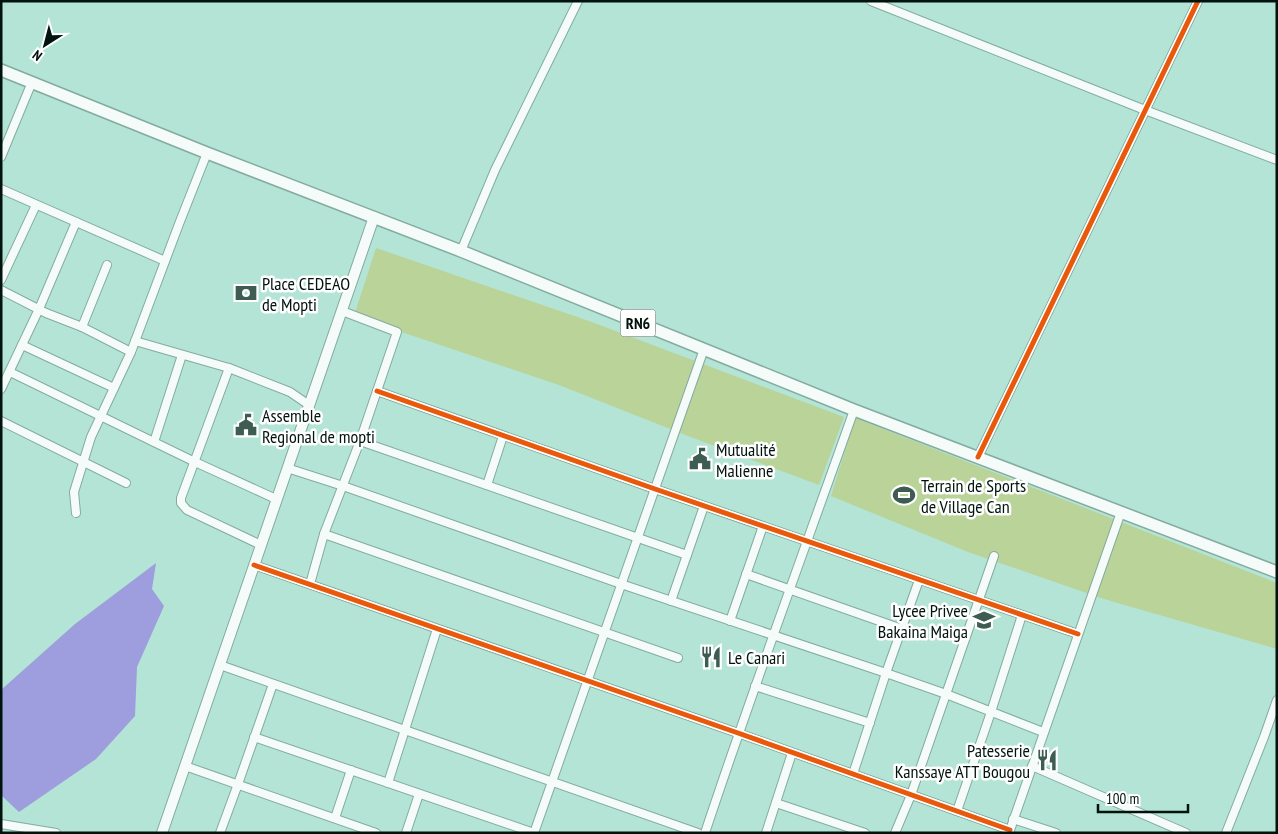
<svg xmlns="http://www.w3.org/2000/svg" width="1278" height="834" font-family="'PT Sans Narrow',sans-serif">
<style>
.green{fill:#b9d399}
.water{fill:#9e9ddd}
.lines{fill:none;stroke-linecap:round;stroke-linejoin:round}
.street-casing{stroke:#84aba0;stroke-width:10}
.secondary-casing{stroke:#84aba0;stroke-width:12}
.primary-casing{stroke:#84aba0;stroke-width:14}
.street{stroke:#f4fbf9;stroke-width:8}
.secondary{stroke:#f4fbf9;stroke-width:10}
.primary{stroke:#f4fbf9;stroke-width:11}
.cycleway-casing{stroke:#fff;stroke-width:8}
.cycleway{stroke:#e8590c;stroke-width:5}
.labels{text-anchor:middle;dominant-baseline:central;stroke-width:5;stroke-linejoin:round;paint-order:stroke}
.shield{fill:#fff;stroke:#4c5a55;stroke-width:1}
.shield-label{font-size:16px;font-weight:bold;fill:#00130c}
.poi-label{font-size:18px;fill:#00130c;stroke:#fff;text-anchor:start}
</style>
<rect width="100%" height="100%" fill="#b3e4d5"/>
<g class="green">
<path d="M376 248 589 321 844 417 819 485 688 436 559 385 354 316Z"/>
<path d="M855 418 1277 583V649L1104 599 968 552 831 496Z"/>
</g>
<path class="water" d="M156 563 152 589 164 606 137 667 135 716 96 759 19 812 1 795V690L75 624Z"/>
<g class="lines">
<g class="street-casing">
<g id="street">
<path d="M871 1 1145 110 1277 160"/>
<path d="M1 157 32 82"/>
<path d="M1 189 165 261"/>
<path d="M461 251 495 170 578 1"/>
<path d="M1 280 36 205"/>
<path d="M1 290 46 313 82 327 131 352"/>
<path d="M82 327 107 265"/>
<path d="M135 341 229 368 290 392 309 405"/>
<path d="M22 345 114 388"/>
<path d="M229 368 181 498V503L187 510 261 545"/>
<path d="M10 372 195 462 276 499"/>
<path d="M1 389 39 309 76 222"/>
<path d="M377 391 655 489 1078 634"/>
<path d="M1 421 126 483"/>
<path d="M360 441 687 555"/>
<path d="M154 442 182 355"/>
<path d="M978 457 1198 1"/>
<path d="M287 468 343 486 621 584 886 673 946 694 1043 732"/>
<path d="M487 485 503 436"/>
<path d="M76 513 74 492 91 437 131 352 179 224 207 153"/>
<path d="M324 534 678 658"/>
<path d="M254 565 738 733 1010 830"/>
<path d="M746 574 902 629"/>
<path d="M310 584 324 534 360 441 397 332 342 311"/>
<path d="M671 601 704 506"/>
<path d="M730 621 763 526"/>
<path d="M220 665 698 833"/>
<path d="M755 686 870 723"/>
<path d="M254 737 534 833"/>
<path d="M185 766 376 833"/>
<path d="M1032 766 1186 833"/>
<path d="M853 774 886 673 919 580"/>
<path d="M388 783 437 629"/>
<path d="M776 803 865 833"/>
<path d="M957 811 991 712 1022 615"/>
<path d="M335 818 351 770"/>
<path d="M1013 819 1056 833"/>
<path d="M1 824 56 833"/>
<path d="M220 833 238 784 273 684"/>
<path d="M406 833 419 794"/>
<path d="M534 833 704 349"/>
<path d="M705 833C752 691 804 551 854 410"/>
<path d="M766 833 792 753"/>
<path d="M895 833 911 795 994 556"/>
<path d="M1009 833 1121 512"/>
<path d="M1226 833 1264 737 1277 700"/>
</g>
</g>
<g class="secondary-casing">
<path id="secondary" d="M162 833 374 217"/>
</g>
<g class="primary-casing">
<path id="primary" d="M1 70 207 153 461 251 854 410 1277 572"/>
</g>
<use href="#street" class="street"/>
<use href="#secondary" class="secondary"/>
<use href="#primary" class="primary"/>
<g class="cycleway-casing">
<g id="cycleway">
<path d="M377 391 655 489 1078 634"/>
<path d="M978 457 1198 1"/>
<path d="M254 565 738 733 1010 830"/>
</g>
</g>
<use href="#cycleway" class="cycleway"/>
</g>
<defs>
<g id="bank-bare" transform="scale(1.725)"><path d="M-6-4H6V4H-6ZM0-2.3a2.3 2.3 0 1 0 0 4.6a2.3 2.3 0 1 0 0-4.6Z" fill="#3f5c52" stroke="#fff" stroke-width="2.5" paint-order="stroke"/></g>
<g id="civic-bare" transform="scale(1.725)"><path d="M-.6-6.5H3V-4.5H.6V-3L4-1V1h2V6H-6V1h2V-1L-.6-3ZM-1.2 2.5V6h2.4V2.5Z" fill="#3f5c52" stroke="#fff" stroke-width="2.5" paint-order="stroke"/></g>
<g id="stadium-bare" transform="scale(1.725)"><path d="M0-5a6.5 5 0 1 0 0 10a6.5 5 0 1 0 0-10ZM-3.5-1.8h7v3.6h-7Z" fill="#3f5c52" stroke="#fff" stroke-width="2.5" paint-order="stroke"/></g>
<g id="school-bare" transform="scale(1.725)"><path d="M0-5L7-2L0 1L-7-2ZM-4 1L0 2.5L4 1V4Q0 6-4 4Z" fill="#3f5c52" stroke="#fff" stroke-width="2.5" paint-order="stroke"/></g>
<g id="restaurant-bare" transform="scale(1.725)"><path d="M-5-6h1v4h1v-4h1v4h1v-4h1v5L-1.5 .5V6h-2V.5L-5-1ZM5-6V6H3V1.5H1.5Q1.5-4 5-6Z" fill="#3f5c52" stroke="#fff" stroke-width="2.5" paint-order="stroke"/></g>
</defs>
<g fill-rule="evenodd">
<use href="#bank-bare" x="246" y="293"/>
<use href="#civic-bare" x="246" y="425"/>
<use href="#civic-bare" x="700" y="459"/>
<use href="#stadium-bare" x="904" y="495"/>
<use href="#school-bare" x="984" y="620"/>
<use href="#restaurant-bare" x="711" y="657"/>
<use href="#restaurant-bare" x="1047" y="760"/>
</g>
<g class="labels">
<rect class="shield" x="620.5" y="309.5" width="35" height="27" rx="4"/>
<g class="shield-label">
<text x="638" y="323">RN6</text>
</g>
<g class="poi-label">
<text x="262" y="283">Place CEDEAO<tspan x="262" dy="21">de Mopti</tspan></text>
<text x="262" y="415">Assemble<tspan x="262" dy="21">Regional de mopti</tspan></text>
<text x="716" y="449">Mutualité<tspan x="716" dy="21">Malienne</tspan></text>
<text x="921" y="485">Terrain de Sports<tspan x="921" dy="21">de Village Can</tspan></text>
<text x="968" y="610" text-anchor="end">Lycee Privee<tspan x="968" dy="21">Bakaina Maiga</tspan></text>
<text x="728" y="657">Le Canari</text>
<text x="1030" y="750" text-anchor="end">Patesserie<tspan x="1030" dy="21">Kanssaye ATT Bougou</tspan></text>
</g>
</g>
<rect width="1278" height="834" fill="none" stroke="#00130c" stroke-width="5"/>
<g transform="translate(45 45) rotate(216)" stroke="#ffffff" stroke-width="4" paint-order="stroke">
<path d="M0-4L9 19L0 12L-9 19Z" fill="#00130c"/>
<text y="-8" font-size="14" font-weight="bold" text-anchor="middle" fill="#00130c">N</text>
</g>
<path d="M1098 804v8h90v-8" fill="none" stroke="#00130c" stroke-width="2.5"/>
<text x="1106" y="804" font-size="15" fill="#00130c" stroke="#ffffff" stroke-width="4" paint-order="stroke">100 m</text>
</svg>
